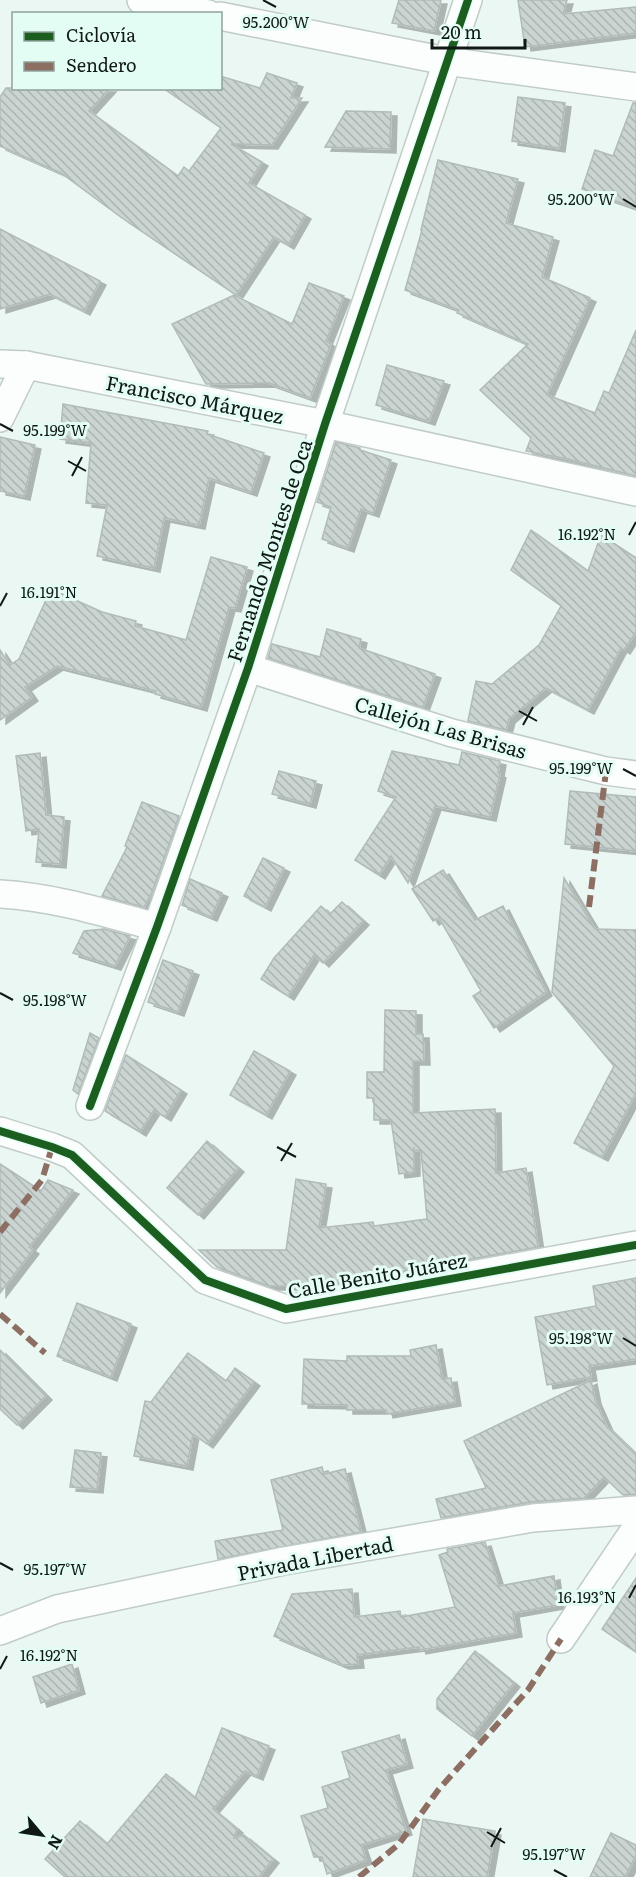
<svg xmlns="http://www.w3.org/2000/svg" width="636" height="1877" font-family="Literata,serif">
<style>
.building{fill:url(#building-back-hatch);stroke:#b1bbb8;stroke-width:1.5;filter:url(#shadow)}
.lines{fill:none;stroke-linecap:round;stroke-linejoin:round}
.street-casing{stroke:#c1ccc8;stroke-width:30}
.street{stroke:#fcfefd;stroke-width:27}
.quiet{stroke:#8d6e63;stroke-width:6;stroke-dasharray:12 6;stroke-linecap:butt}
.cycleway-casing{stroke:#e4fdf4;stroke-width:11}
.cycleway{stroke:#1b5e20;stroke-width:8}
.ticks{fill:none;stroke:#101916;stroke-width:2}
.labels{text-anchor:middle;dominant-baseline:central;stroke-width:6;stroke-linejoin:round;paint-order:stroke}
.street-label{font-size:20px;fill:#101916;stroke:#e4fdf4}
.ticks-label{font-size:15px;text-anchor:middle;fill:#101916;stroke:#e4fdf4;stroke-width:6;stroke-linejoin:round;paint-order:stroke}
</style>
<defs>
<pattern id="building-back-hatch" width="6" height="6" patternUnits="userSpaceOnUse" patternTransform="scale(1.5)"><rect width="6" height="6" fill="#cad4d1"/><path d="M-1 5l2 2M0 0l6 6M5-1l2 2" fill="none" stroke="#acb5b3"/></pattern>
<filter id="shadow"><feDropShadow dx="6" dy="4" stdDeviation="0" flood-color="#0004"/></filter>
</defs>
<rect width="100%" height="100%" fill="#eaf7f3"/>
<g class="building">
<path d="M399 0H441L434 31 392 23Z"/>
<path d="M518 0H567L563 14 636 7V33L525 47Z"/>
<path d="M267 73 297 83 291 98H302L272 145 231 144 262 162 249 183 305 215 288 245 274 237 236 295 122 218 61 173 0 146V97L6 88H110L89 111 178 176 184 167 189 171 221 128 163 88H220V76L260 88Z"/>
<path d="M518 97 565 103 559 148 512 141Z"/>
<path d="M633 103H636V208L582 189 595 150 613 156Z"/>
<path d="M346 111 391 112 390 149 325 147Z"/>
<path d="M438 160 518 179 506 223 553 237 542 277 590 298 547 395 595 413 604 391 609 393 636 330V476L568 459 526 451 531 438 480 390 528 344 457 313 459 310 405 290 422 230H421Z"/>
<path d="M0 229 100 281 84 311 50 294 0 309Z"/>
<path d="M309 283 344 296 326 341 331 344 310 398 269 383 206 384 172 324 234 295 292 324Z"/>
<path d="M387 365 444 381 429 421 376 405Z"/>
<path d="M63 404 208 431 207 434 264 453 251 492 209 478 199 525 164 518 154 568 97 556 107 505 86 503 91 443 60 439Z"/>
<path d="M0 437 35 445 24 496 0 491Z"/>
<path d="M336 442 360 448V450L391 460 373 513 361 509 348 548 322 539 331 507 317 502Z"/>
<path d="M531 530 588 571 601 535 636 558V632L624 650 621 648 588 710 546 688 509 719 506 730 468 721 476 681 492 684 539 645 561 606 511 570Z"/>
<path d="M211 557 247 567 235 608 229 607 201 707 155 694 156 691 57 666 25 687 32 697 0 720V650L10 665 19 659 51 589 102 612 136 621 135 626 186 640Z"/>
<path d="M327 629 361 639 359 648 435 674 423 707 268 658 272 644 320 657Z"/>
<path d="M392 751 459 765 462 752 500 761 498 773 500 774 490 817 435 806 408 883 391 856 379 875 355 860 396 797 378 791Z"/>
<path d="M40 753 46 815 64 817 60 864 36 862 39 829 26 831 16 756Z"/>
<path d="M279 771 316 781 310 804 272 794Z"/>
<path d="M570 791 636 797V851L565 844Z"/>
<path d="M142 802 179 816 152 892 144 907 102 896 127 847 125 846Z"/>
<path d="M263 858 284 868 265 907 244 896Z"/>
<path d="M443 870 475 920 503 906 546 992 494 1028 473 996 481 991 439 918 433 921 412 889Z"/>
<path d="M564 878 595 929 636 930V1093L602 1157 574 1143 614 1066 552 992Z"/>
<path d="M190 879 222 893 211 917 182 905Z"/>
<path d="M342 902 363 921 323 963 314 955 288 996 261 979 274 958 321 906 330 914Z"/>
<path d="M104 929 130 936 115 966 73 953 84 931Z"/>
<path d="M163 960 193 971 178 1012 148 1002Z"/>
<path d="M385 1010 416 1011V1034H423L424 1061H413V1113L495 1109 496 1173 526 1168 538 1247 306 1289V1286H269L217 1267 199 1250H286L296 1179 326 1184 319 1228 373 1222 374 1226 427 1219 421 1150 414 1151V1147V1172L399 1174 391 1120H374V1098H367V1072H384Z"/>
<path d="M90 1033 99 1038 78 1094 73 1090Z"/>
<path d="M254 1051 290 1071 266 1115 230 1095Z"/>
<path d="M126 1055 181 1090 165 1117 154 1110 140 1132 105 1111Z"/>
<path d="M207 1141 238 1168 198 1215 167 1188Z"/>
<path d="M0 1164 41 1191 48 1180 73 1190 29 1247 33 1250 0 1293Z"/>
<path d="M636 1278V1359L589 1366 591 1377 547 1385 535 1317 596 1306 593 1286Z"/>
<path d="M77 1303 131 1324 111 1377 57 1356Z"/>
<path d="M436 1345 442 1379 451 1378 455 1402 387 1414 386 1410H347V1405L302 1404 304 1359 347 1361V1356H411L410 1350Z"/>
<path d="M0 1350 46 1396 17 1425 0 1409Z"/>
<path d="M188 1353 226 1381 235 1368 254 1382 207 1444 193 1434 187 1466 134 1456 145 1401 151 1402Z"/>
<path d="M591 1380 595 1400 607 1427 636 1455V1494L623 1495 604 1477 584 1498 530 1502 441 1518 436 1499 486 1488 464 1441Z"/>
<path d="M75 1450 101 1453 97 1489 70 1487Z"/>
<path d="M322 1467 324 1474 345 1469 361 1532 218 1559 215 1541 283 1530 271 1480Z"/>
<path d="M485 1542 499 1586 554 1576 558 1605 513 1613 516 1633 420 1650 419 1647 357 1655 358 1664 343 1665 274 1636 292 1594 352 1589 354 1617 400 1611 401 1617 455 1607 439 1555 448 1552 447 1549Z"/>
<path d="M636 1578V1652L602 1629Z"/>
<path d="M475 1651 514 1683 472 1736 437 1709V1699Z"/>
<path d="M72 1664 79 1690 41 1703 33 1677Z"/>
<path d="M222 1728 269 1746 257 1776 245 1771 213 1809 237 1829 234 1838 244 1835 273 1859 259 1877H65L45 1859 80 1821 107 1844 166 1774 195 1798Z"/>
<path d="M399 1735 407 1764 386 1770 406 1831 361 1845 366 1860 327 1874 322 1857H314L301 1816 328 1808 322 1787 350 1778 342 1752Z"/>
<path d="M423 1819 495 1831 487 1877H413Z"/>
<path d="M611 1833 636 1845V1855L625 1877H590Z"/>
</g>
<g class="lines">
<g class="street-casing">
<g id="street">
<path d="M141 0 208 14"/>
<path d="M220 16 446 61 636 87"/>
<path d="M0 364 26 365 325 424 636 492"/>
<path d="M0 418 26 365"/>
<path d="M248 668 452 733 606 771 636 775"/>
<path d="M0 894C54 897 105 913 157 927"/>
<path d="M90 1106 157 927 248 668 325 424 468 0"/>
<path d="M0 1131 52 1147 72 1155 205 1280 286 1309 636 1245"/>
<path d="M0 1631 57 1609 284 1561 533 1518 636 1510"/>
<path d="M561 1639 636 1528"/>
</g>
</g>
<use href="#street" class="street"/>
<g class="quiet">
<path d="M589 907 606 771"/>
<path d="M0 1232 42 1180 52 1147"/>
<path d="M0 1314 45 1353"/>
<path d="M359 1877 399 1844 439 1789 528 1690 561 1639"/>
</g>
<g class="cycleway-casing">
<g id="cycleway">
<path d="M90 1106 157 927 248 668 325 424 468 0"/>
<path d="M0 1131 52 1147 72 1155 205 1280 286 1309 636 1245"/>
</g>
</g>
<use href="#cycleway" class="cycleway"/>
</g>
<path class="ticks" d="M263 0 276 7M623 199 636 207M0 424 13 431M68 461 86 471M72 476 82 457M629 535 636 522M0 606 7 593M519 711 537 721M523 725 533 707M623 769 636 776M0 993 13 1000M277 1147 296 1157M281 1161 292 1143M623 1338 636 1346M0 1563 13 1570M629 1598 636 1585M0 1669 7 1656M487 1832 505 1843M491 1847 501 1828M554 1870 567 1877"/>
<g class="labels">
<g class="street-label">
<text transform="translate(195 398) rotate(11)">Francisco Márquez</text>
<text transform="translate(268 550) rotate(-72)">Fernando Montes de Oca</text>
<text transform="translate(441 726) rotate(16)">Callejón Las Brisas</text>
<text transform="translate(377 1274) rotate(-10)">Calle Benito Juárez</text>
<text transform="translate(315 1557) rotate(-11)">Privada Libertad</text>
</g>
</g>
<g class="ticks-label">
<text x="276" y="28">95.200°W</text>
<text x="581" y="205">95.200°W</text>
<text x="55" y="436">95.199°W</text>
<text x="587" y="540">16.192°N</text>
<text x="49" y="598">16.191°N</text>
<text x="581" y="774">95.199°W</text>
<text x="55" y="1006">95.198°W</text>
<text x="581" y="1344">95.198°W</text>
<text x="55" y="1575">95.197°W</text>
<text x="587" y="1603">16.193°N</text>
<text x="49" y="1661">16.192°N</text>
<text x="554" y="1860">95.197°W</text>
</g>
<rect x="12" y="12" width="210" height="78" fill="#e4fdf4" stroke="#8fa29b" stroke-width="1.5"/>
<rect x="24" y="32" width="30" height="9" fill="#1b5e20" stroke="#8fa29b" stroke-width="1.5"/>
<text x="66" y="42" font-size="18" fill="#101916">Ciclovía</text>
<rect x="24" y="62" width="30" height="9" fill="#8d6e63" stroke="#8fa29b" stroke-width="1.5"/>
<text x="66" y="72" font-size="18" fill="#101916">Sendero</text>
<g transform="translate(42 1835) rotate(119)" stroke="#e4fdf4" stroke-width="4.5" paint-order="stroke">
<path d="M0-4.5L10 22L0 15L-10 22Z" fill="#101916"/>
<text y="-9" font-size="16" font-weight="bold" text-anchor="middle" fill="#101916">N</text>
</g>
<path d="M432 39v9h93v-9" fill="none" stroke="#101916" stroke-width="3"/>
<text x="441" y="39" font-size="18" fill="#101916" stroke="#e4fdf4" stroke-width="4.5" paint-order="stroke">20 m</text>
</svg>
